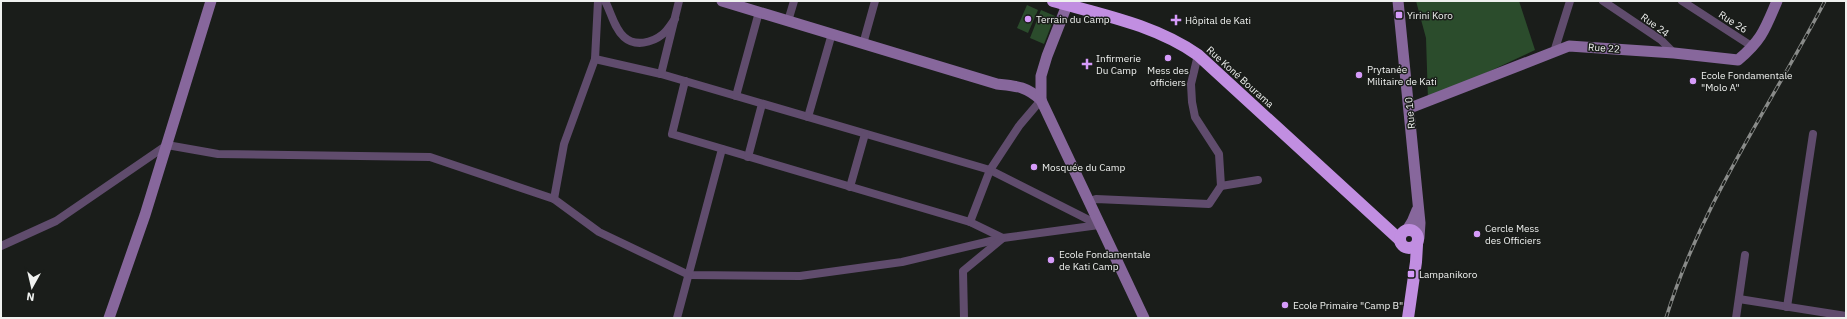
<svg xmlns="http://www.w3.org/2000/svg" width="1847" height="319" font-family="'IBM Plex Sans',sans-serif">
<style>
.green{fill:#2b4c2c}
.lines{fill:none;stroke-linecap:round;stroke-linejoin:round}
.street{stroke:#604c6d;stroke-width:8}
.secondary{stroke:#87679c;stroke-width:11}
.highway{stroke:#c18ee1;stroke-width:12}
.rail-casing{stroke:#898b89;stroke-width:3.5}
.rail{stroke:#1a1d1a;stroke-width:2;stroke-dasharray:6;stroke-linecap:butt}
.poi-dot{fill:#d69bfa;stroke:#1a1d1a;stroke-width:1.5}
.labels{text-anchor:middle;dominant-baseline:central;stroke-width:3;stroke-linejoin:round;paint-order:stroke}
.poi-label{font-size:10px;fill:#eff1ef;stroke:#1a1d1a;text-anchor:start}
.street-label{font-size:10px;fill:#eff1ef;stroke:#1a1d1a}
</style>
<rect width="100%" height="100%" fill="#1a1d1a"/>
<g class="green">
<path d="M1416 1H1519L1535 50 1428 100 1426 38Z"/>
<path d="M1027 5 1038 10 1028 33 1017 28Z"/>
<path d="M1041 10 1055 16 1044 44 1030 38Z"/>
</g>
<g class="lines">
<g class="street">
<path d="M598 1 595 59 564 144 554 199 599 232 689 275 800 276 902 262 1003 238 1099 225"/>
<path d="M605 1C611 12 614 28 624 37 635 47 652 43 663 34 668 30 671 24 675 19"/>
<path d="M1603 1 1661 40 1674 53"/>
<path d="M1682 1 1753 47"/>
<path d="M788 21 794 1"/>
<path d="M863 44 875 1"/>
<path d="M1554 52 1570 1"/>
<path d="M595 59 661 74 990 170 1099 225"/>
<path d="M661 74 679 1"/>
<path d="M685 81 672 134 970 222 1003 238 963 271 964 318"/>
<path d="M736 96 759 12"/>
<path d="M808 117 831 37"/>
<path d="M748 157 762 104"/>
<path d="M1221 186 1258 180"/>
<path d="M850 187 865 134"/>
<path d="M1088 202 1096 199 1209 204 1221 186 1219 154 1195 117 1192 102 1191 84 1198 55"/>
<path d="M970 222 990 170 1019 126 1041 100"/>
<path d="M1 246 56 221 167 145 218 154 430 157 554 199"/>
<path d="M1739 299 1846 316"/>
<path d="M1787 307 1813 134"/>
<path d="M677 318 722 149"/>
<path d="M1736 318 1745 255"/>
</g>
<g class="secondary">
<path d="M722 1 997 84C1016 86 1026 86 1041 100L1144 318"/>
<path d="M1398 1 1420 223 1419 238"/>
<path d="M1041 100V76L1047 56 1067 5 1064 1"/>
<path d="M1410 108 1569 46 1674 53 1738 60C1762 40 1765 29 1777 1"/>
<path d="M1407 230 1412 222 1417 210"/>
<path d="M109 318 145 215 211 1"/>
</g>
<g class="highway">
<path d="M1053 1C1103 15 1155 25 1198 55L1400 240"/>
<circle cx="1409" cy="239" r="9"/>
<path d="M1408 318 1416 262 1417 245"/>
</g>
<g class="rail-casing">
<path id="rail" d="M1666 318C1701 204 1771 105 1825 1"/>
</g>
<use href="#rail" class="rail"/>
</g>
<g class="poi-dot">
<rect x="1395" y="11" width="8" height="8" rx="2"/>
<circle cx="1028" cy="19" r="4"/>
<path d="M1174 14h4v4h4v4h-4v4h-4v-4h-4v-4h4z"/>
<circle cx="1168" cy="58" r="4"/>
<path d="M1085 58h4v4h4v4h-4v4h-4v-4h-4v-4h4z"/>
<circle cx="1359" cy="75" r="4"/>
<circle cx="1693" cy="81" r="4"/>
<circle cx="1034" cy="167" r="4"/>
<circle cx="1477" cy="234" r="4"/>
<circle cx="1051" cy="260" r="4"/>
<rect x="1407" y="270" width="8" height="8" rx="2"/>
<circle cx="1285" cy="305" r="4"/>
</g>
<g class="labels">
<g class="poi-label">
<text x="1407" y="15">Yirini Koro</text>
<text x="1036" y="19">Terrain du Camp</text>
<text x="1185" y="20">Hôpital de Kati</text>
<text x="1096" y="58">Infirmerie<tspan x="1096" dy="12">Du Camp</tspan></text>
<text x="1367" y="69">Prytanée<tspan x="1367" dy="12">Militaire de Kati</tspan></text>
<text x="1168" y="70" text-anchor="middle">Mess des<tspan x="1168" dy="12">officiers</tspan></text>
<text x="1701" y="75">Ecole Fondamentale<tspan x="1701" dy="12">"Molo A"</tspan></text>
<text x="1042" y="167">Mosquée du Camp</text>
<text x="1485" y="228">Cercle Mess<tspan x="1485" dy="12">des Officiers</tspan></text>
<text x="1059" y="254">Ecole Fondamentale<tspan x="1059" dy="12">de Kati Camp</tspan></text>
<text x="1419" y="274">Lampanikoro</text>
<text x="1293" y="305">Ecole Primaire "Camp B"</text>
</g>
<g class="street-label">
<text transform="translate(1733 22) rotate(33)">Rue 26</text>
<text transform="translate(1655 25) rotate(36)">Rue 24</text>
<text transform="translate(1604 48) rotate(4)">Rue 22</text>
<text transform="translate(1240 77) rotate(42)">Rue Koné Bourama</text>
<text transform="translate(1410 113) rotate(-95)">Rue 10</text>
</g>
</g>
<rect width="1847" height="319" fill="none" stroke="#eff1ef" stroke-width="4"/>
<g transform="translate(32 287) rotate(188)" stroke="#1a1d1a" stroke-width="3" paint-order="stroke">
<path d="M0-3L7 15L0 10L-7 15Z" fill="#eff1ef"/>
<text y="-6" font-size="11" font-weight="bold" text-anchor="middle" fill="#eff1ef">N</text>
</g>
</svg>
